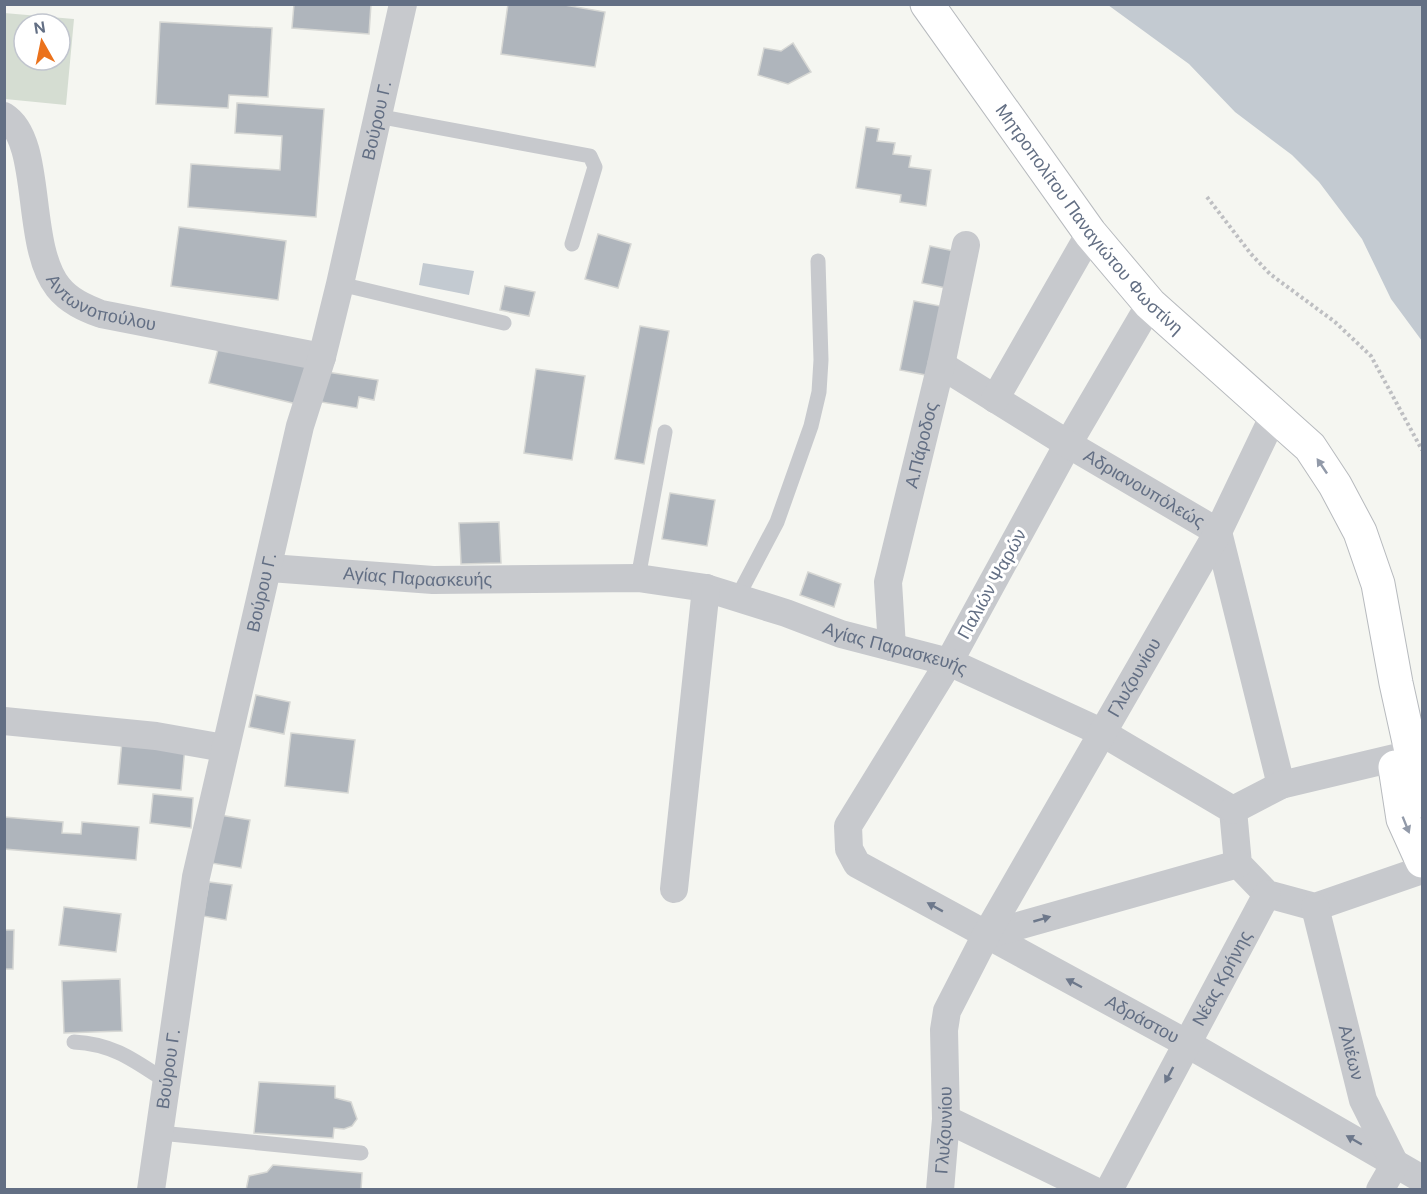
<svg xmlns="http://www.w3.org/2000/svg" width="1427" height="1194" font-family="'DM Sans',sans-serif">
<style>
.green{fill:#d5ddd2;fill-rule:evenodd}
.water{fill:#c3cad1}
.building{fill:#afb5bc;stroke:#d6d7d4;stroke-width:1.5}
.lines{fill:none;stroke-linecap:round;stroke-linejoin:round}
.primary-casing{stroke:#b7babe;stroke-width:35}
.path{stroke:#bebfc2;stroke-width:4;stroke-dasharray:3 3;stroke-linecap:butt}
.service{stroke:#c7c9cd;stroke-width:15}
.minor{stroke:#c7c9cd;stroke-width:28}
.primary{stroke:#fff;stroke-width:33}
.oneway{fill:#929aa9}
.oneway2{fill:#6d788b}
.labels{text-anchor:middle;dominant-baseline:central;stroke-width:6;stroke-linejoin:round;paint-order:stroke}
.street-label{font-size:18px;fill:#636f84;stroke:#fff}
</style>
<rect width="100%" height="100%" fill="#f5f6f1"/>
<path class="green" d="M4 13 74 19 66 105 5 99ZM24 24H60V60H24Z"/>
<g class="water">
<path d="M1108 5H1422V341L1391 299 1362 239 1319 182 1292 155 1235 112 1189 64Z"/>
<path d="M423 263 474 271 469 295 419 285Z"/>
</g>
<g class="building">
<path d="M294 4H371L369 34 292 28Z"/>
<path d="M508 4H559L605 12 595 67 501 54Z"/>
<path d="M160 22 272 28 268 97 229 95 228 108 156 104Z"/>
<path d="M793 43 811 72 788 84 758 75 764 48 781 51Z"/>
<path d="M237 103 324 109 316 217 188 207 191 164 280 170 282 136 235 133Z"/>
<path d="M866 127 879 129 877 141 895 143 893 154 911 156 909 167 931 170 926 206 900 202 901 195 856 188Z"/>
<path d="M179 227 286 241 278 300 171 286Z"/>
<path d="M598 234 631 244 618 288 585 279Z"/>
<path d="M930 246 954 251 946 288 922 283Z"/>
<path d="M505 286 535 292 529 316 500 310Z"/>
<path d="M914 301 945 307 931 376 900 370Z"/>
<path d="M640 326 669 331 644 464 615 459Z"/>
<path d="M220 342 306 364 297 404 209 383Z"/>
<path d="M536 369 585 376 572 460 524 453Z"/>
<path d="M327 372 378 380 374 400 359 397 357 408 321 402Z"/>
<path d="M670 493 715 500 707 546 662 539Z"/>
<path d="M499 522 501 563 461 564 459 523Z"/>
<path d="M808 572 841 584 834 607 800 595Z"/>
<path d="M256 695 290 702 284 734 249 727Z"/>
<path d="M291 733 355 740 348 793 285 786Z"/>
<path d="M122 741 185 747 181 790 118 784Z"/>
<path d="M153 794 193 798 191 828 150 823Z"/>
<path d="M220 815 250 820 241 868 211 863Z"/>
<path d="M4 817 63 822 62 833 81 834 82 822 139 827 136 860 4 849Z"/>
<path d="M209 882 232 885 226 920 203 916Z"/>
<path d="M64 907 121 914 116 952 59 945Z"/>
<path d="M4 930H14L13 969H4Z"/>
<path d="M120 979 122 1031 64 1033 62 981Z"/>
<path d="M259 1082 335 1086V1098L351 1102 357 1119 352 1126 344 1129 334 1128 333 1138 254 1133Z"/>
<path d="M273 1165 362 1173 361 1190H246L249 1176 267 1172Z"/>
</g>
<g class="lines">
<g class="primary-casing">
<g id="primary">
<path id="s10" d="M927 4 1090 233 1150 304 1310 447 1335 485 1360 532 1378 584 1396 683 1422 801"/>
<path d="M1395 767 1403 819 1422 861"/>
</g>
</g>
<path class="path" d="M1207 197 1251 254 1270 274 1335 322 1371 356 1422 450"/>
<g class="service">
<path d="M377 116 590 156 595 167 572 244"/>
<path d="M340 284 504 323"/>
<path d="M638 578 665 432"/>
<path d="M737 598 777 522 811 426 819 392 821 360 818 261"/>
<path d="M74 1042C114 1044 135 1061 167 1082"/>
<path d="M160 1133 361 1153"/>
</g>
<g class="minor">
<path id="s1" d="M4 116C44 141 24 244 58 287 69 301 85 308 101 314L322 357"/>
<path id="s2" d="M1150 304 1068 444 949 662 848 826 849 849 857 864 1186 1043 1422 1179"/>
<path id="s3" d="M941 365 1068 444 1218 532 1281 785"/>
<path d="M995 399 1090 233"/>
<path id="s4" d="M270 568 433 580 638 578 706 588 786 613 841 634 949 662 1101 732 1233 810 1238 864 1267 894 1315 907 1422 870"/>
<path id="s5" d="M892 647 888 582 941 365 966 245"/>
<path d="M4 721 156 736 224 748"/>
<path d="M1233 810 1281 785 1411 754"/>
<path d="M674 889 706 588"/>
<path id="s6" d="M1315 907 1363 1100 1395 1164 1380 1190"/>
<path d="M986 935 1238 864"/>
<path d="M946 1119 1093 1190"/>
<path id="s7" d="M151 1190 196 877 300 426 322 357 340 284 403 4"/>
<path id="s8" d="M940 1190 946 1119 944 1030 947 1011 986 935 1218 532 1274 415"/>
<path id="s9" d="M1109 1190 1267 894"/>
</g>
<use href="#primary" class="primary"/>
</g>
<defs><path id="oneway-solid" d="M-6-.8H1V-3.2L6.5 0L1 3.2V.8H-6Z" transform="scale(1.5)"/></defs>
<g class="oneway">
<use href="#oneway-solid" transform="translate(1322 466) rotate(-124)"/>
<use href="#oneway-solid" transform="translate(1406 825) rotate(68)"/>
</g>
<g class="oneway2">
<use href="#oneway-solid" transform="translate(935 907) rotate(-151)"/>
<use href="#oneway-solid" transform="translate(1042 919) rotate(-16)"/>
<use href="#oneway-solid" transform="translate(1074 983) rotate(-152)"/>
<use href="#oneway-solid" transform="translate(1169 1075) rotate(118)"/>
<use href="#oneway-solid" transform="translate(1354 1140) rotate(-150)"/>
</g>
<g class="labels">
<g class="street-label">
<text stroke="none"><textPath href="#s7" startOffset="1094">Βούρου Γ.</textPath></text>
<text stroke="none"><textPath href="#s10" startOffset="270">Μητροπολίτου Παναγιώτου Φωστίνη</textPath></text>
<text stroke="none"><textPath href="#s1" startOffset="230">Αντωνοπούλου</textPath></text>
<text stroke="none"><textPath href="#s5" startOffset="206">Α.Πάροδος</textPath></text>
<text stroke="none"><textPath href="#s3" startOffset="238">Αδριανουπόλεώς</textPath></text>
<text stroke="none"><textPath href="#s4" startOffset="148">Αγίας Παρασκευής</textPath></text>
<text transform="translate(992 584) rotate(-61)">Παλιών Ψαρών</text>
<text stroke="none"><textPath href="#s7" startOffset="608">Βούρου Γ.</textPath></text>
<text stroke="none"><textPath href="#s4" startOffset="636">Αγίας Παρασκευής</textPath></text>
<text stroke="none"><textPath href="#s8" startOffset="562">Γλυζουνίου</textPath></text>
<text stroke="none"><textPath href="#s9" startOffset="240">Νέας Κρήνης</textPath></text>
<text stroke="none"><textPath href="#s2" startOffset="968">Αδράστου</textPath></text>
<text stroke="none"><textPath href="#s6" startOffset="150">Αλιέων</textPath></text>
<text stroke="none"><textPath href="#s7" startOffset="122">Βούρου Γ.</textPath></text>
<text stroke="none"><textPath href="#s8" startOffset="60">Γλυζουνίου</textPath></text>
</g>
</g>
<rect width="1427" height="1194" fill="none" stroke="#636f84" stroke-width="12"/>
<g transform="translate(42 42) rotate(351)"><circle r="28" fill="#ffffff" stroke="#c1c5ce" stroke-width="1.5"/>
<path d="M0-4.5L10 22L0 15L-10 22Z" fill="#eb721c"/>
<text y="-9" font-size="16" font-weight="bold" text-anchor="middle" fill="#636f84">N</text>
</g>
</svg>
